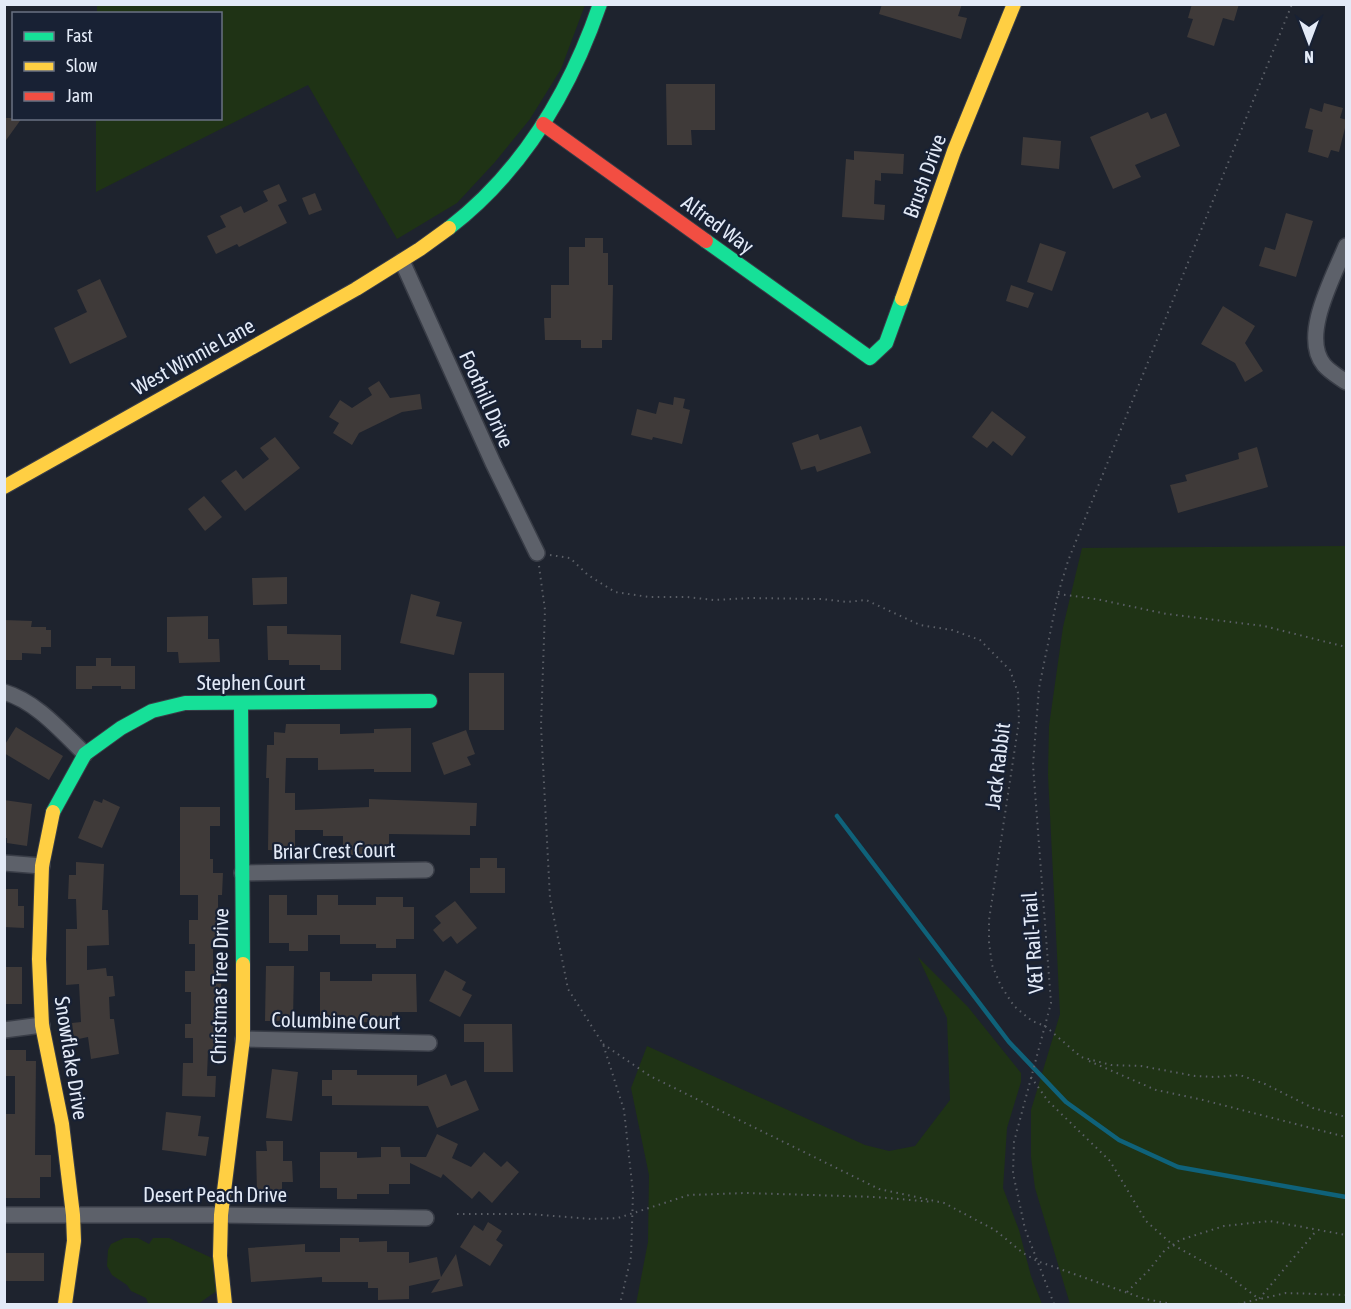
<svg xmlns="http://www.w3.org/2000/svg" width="1351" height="1309" font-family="'Asap Condensed',sans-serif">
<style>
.green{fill:#1f3315}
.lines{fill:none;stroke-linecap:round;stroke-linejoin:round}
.stream{stroke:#0f627a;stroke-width:4.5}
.building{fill:#3f3a39}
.street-casing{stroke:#393d47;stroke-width:18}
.fast-casing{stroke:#393d47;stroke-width:16}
.slow-casing{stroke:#393d47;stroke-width:16}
.jam-casing{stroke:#393d47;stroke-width:16}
.path{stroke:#5b5f67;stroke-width:2;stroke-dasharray:1.5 4.5;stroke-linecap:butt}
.street{stroke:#5d616a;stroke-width:15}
.fast{stroke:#16e098;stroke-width:14}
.slow{stroke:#ffcf43;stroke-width:14}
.jam{stroke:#f24e42;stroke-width:14}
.labels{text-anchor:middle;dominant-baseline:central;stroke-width:4.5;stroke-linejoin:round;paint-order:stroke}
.street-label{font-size:21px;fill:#e3eaf7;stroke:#182134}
</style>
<rect width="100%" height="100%" fill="#1e232e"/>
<g class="green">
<path d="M97 5V4L585 5 561 69 530 119 495 162 457 203 397 239 308 85 96 192V119L220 118V14L97 13Z"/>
<path d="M1346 546V1304H1070L1035 1188 1031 1157V1110L1060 1014 1048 775 1049 726 1063 627 1082 548Z"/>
<path d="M918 957 968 1007 1021 1073V1082L1007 1128 1003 1188 1019 1230 1031 1276 1042 1304H636L648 1242 649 1175 631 1088 647 1046 865 1145 889 1151 915 1146 950 1100 947 1018Z"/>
<path d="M124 1238H138L149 1244 153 1238H169L214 1259 218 1290 198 1304 148 1303 146 1298 131 1291 127 1285 112 1275 107 1266 108 1250 111 1244Z"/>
</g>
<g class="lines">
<path class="stream" d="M837 816 1009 1042 1066 1102 1119 1140 1178 1167 1346 1197"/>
</g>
<g class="building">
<path d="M882 4H962L958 16 967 18 961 39 879 14Z"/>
<path d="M1192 4H1239L1234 21 1223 18 1214 46 1187 37 1193 19 1188 18Z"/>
<path d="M666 84H715V130H691L692 145H667Z"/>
<path d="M1324 103 1343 108 1340 118 1347 120 1339 152 1331 150 1328 158 1308 152 1313 130 1305 128 1310 108 1322 112Z"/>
<path d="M1148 112 1151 119 1166 113 1180 146 1135 165 1141 177 1113 189 1090 137Z"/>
<path d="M4 118H22L4 143Z"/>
<path d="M1023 137 1061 141 1059 169 1021 165Z"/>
<path d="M854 151 904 154 903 174 881 173V181L875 180 874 204 885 205 884 220 842 217 846 159 854 160Z"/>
<path d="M279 184 287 201 278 205 287 223 239 247 237 244 216 254 207 236 226 227 220 216 241 206 244 213 268 201 263 191Z"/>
<path d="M315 193 322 210 309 215 302 198Z"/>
<path d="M1286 213 1313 221 1296 277 1259 266 1265 247 1275 250Z"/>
<path d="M585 238H603V253H608V285H613L612 340H602V348H581V340H545L544 318H551V285H569V247H585Z"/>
<path d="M1040 243 1066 252 1052 291 1027 282Z"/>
<path d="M100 279 127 337 70 364 54 328 87 312 77 290Z"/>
<path d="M1011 285 1034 293 1028 308 1006 301Z"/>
<path d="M1223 306 1255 326 1245 343 1263 371 1245 382 1235 363 1201 344Z"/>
<path d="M379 381 390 398 420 394 422 409 402 412 359 433 352 445 333 433 339 423 329 417 340 400 352 408 372 395 368 388Z"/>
<path d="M674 397 685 399 683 408 690 410 682 444 653 437 652 440 631 435 637 409 656 414 659 402 673 405Z"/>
<path d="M992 411 1026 437 1012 456 993 441 987 448 972 437Z"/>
<path d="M861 426 871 453 817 472 815 466 801 470 792 443 818 434 820 440Z"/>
<path d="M275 437 300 468 245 511 221 481 236 470 243 479 269 459 260 448Z"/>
<path d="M1257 447 1268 487 1178 513 1170 485 1187 481 1185 475 1239 459 1238 453Z"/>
<path d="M204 496 222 517 205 531 188 509Z"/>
<path d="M287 577V604L253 605 252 578Z"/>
<path d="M411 594 440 602 436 616 462 622 454 655 400 643Z"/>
<path d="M208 616V639H219L220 662 179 663 178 652H167V617Z"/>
<path d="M4 620 32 621 31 627H46V630H51V647H41V654L22 653V660H4Z"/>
<path d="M267 626H287V634L341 635V670H320V665H289V660H268Z"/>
<path d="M96 658H111V666H135V689H121V686H92V689H76V666H96Z"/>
<rect x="469" y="673" width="35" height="57"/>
<path d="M286 724H340V734L374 733V729L411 728V772H374V769L318 770V758H286L285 793H295V810L369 807V799L477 803 476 826H470V835L389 834V855H343V836H323V830H295V851L268 850 269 778H266L267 745H274V732L285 733Z"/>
<path d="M16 727 63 756 49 780 4 753V746Z"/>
<path d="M466 730 475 754 467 757 471 765 444 775 432 743Z"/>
<path d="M103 799 120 807 102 848 78 838 94 800 102 803Z"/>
<path d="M4 800 32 804 27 846 7 843V838H4Z"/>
<path d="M180 807H220V826H210V859H213V873H223L222 895H218V918H222V944H213V970H221L222 1051H208L207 1076H216L215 1097 182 1096 183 1063H193V1038H185V1024H191V992H185V971H195V944H189V920H198V895H180Z"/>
<path d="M480 858H497V868H505V893H470V868H480Z"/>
<path d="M76 862 104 864 102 910H108L109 945 87 946V970L106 968 107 976H113L115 996 109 997 110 1019H114L119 1054 91 1059 88 1037 74 1040 72 1023 81 1022 79 984 66 985V929H77L76 899H68L69 875H76Z"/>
<path d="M4 889H18V906H24V928L4 927Z"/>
<path d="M269 895H287V915H317V895H338V905H376V897H403V907H414V939H396V948H376V944H340V935H308V951H289V943H269Z"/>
<path d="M455 901 477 928 457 944 451 936 443 942 433 930 441 923 435 916Z"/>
<path d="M266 966H294L293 1021H265Z"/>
<rect x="4" y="967" width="18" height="37"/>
<path d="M445 970 466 982 462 990 472 995 460 1017 429 1001Z"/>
<path d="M320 972H330V981H372V974H416L417 1012H392V1023L320 1021Z"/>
<path d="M464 1024H512L513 1072H484V1042H464Z"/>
<path d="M4 1050H26V1061H36L35 1155H51V1177H40V1198H6L4 1114H15V1076H4Z"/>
<path d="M272 1069 298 1072 292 1121 266 1118Z"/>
<path d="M332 1070H357V1075H417V1086L446 1074 451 1086 466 1080 479 1110 437 1128 428 1106 332 1105V1096H322V1080H332Z"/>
<path d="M166 1112 201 1116 198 1136 209 1137 206 1156 162 1150Z"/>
<path d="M437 1134 458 1144 452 1158 471 1167 484 1152 501 1167 507 1161 519 1172 492 1203 479 1191 472 1199 443 1174 441 1178 410 1163V1184H389V1194H357V1199H337V1188H320V1152H357V1158L381 1157V1147H400L401 1157H426Z"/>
<path d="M266 1141H283V1161H292L293 1182H282V1192H257L256 1151H267Z"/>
<path d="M488 1222 502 1231 496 1240 503 1245 490 1266 460 1247 474 1225 483 1231Z"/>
<path d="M340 1238H359V1242L387 1241V1252H409V1263L437 1257 441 1277 456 1254 463 1286 431 1293 440 1279 409 1286V1299L378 1300V1288H368V1282H322V1277L251 1282 248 1248 305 1244V1252H340Z"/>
<rect x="4" y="1253" width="40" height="28"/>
</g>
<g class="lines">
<g class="street-casing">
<g id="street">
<path d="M1346 246C1334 276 1300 336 1324 365 1330 372 1339 377 1346 382"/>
<path d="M402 261 493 463 537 553"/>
<path d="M4 692C37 702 61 731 85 754"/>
<path d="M4 863 42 866"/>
<path d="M242 873 426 870"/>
<path d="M4 1030 42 1025"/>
<path d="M243 1039 429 1043"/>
<path d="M4 1215H221L426 1218"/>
</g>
</g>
<g class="fast-casing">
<g id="fast">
<path d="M449 228C523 171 570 91 600 4"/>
<path d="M706 241 870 358 886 343 902 299"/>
<path d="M241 703 243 964"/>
<path d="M53 812 85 754 121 728 152 711 185 703 430 701"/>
</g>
</g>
<g class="slow-casing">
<g id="slow">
<path d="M902 299 954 151 1014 4"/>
<path d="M4 487 356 289 420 249 449 228"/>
<path d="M53 812 42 866 39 959 42 1025 62 1124 73 1215 74 1241 65 1304"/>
<path d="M225 1304 220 1256 221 1215 243 1039V964"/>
</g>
</g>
<g class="jam-casing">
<path id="jam" d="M543 124 706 241"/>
</g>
<g class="path">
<path d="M550 555 570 558 588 575 615 592 649 597H687L714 600 750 598 822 599 847 602 866 600 920 625 952 630 980 640 1010 670 1018 693 1019 721 989 920V942L992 965 1001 986 1014 1006 1032 1021 1045 1026 1081 1057 1111 1065 1141 1066 1195 1076 1215 1077 1240 1075 1265 1084 1313 1108 1346 1117"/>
<path d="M539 566 545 610 541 726 550 898 568 989 603 1044 624 1110 633 1193 631 1257 620 1304"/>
<path d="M1058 594 1096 599 1167 614 1264 626 1346 647"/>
<path d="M603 1044 650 1076 879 1189 944 1203 995 1230 1023 1253 1037 1261 1145 1299 1172 1304"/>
<path d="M1089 1061 1156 1090 1203 1100 1346 1137"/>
<path d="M1031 1077 1048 1101 1110 1161 1146 1221 1173 1245 1226 1274 1259 1299 1317 1230"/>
<path d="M457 1214H530L591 1219 618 1218 689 1195 746 1193 876 1197 933 1202"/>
<path d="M1127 1292 1149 1270 1165 1250 1180 1240 1224 1226 1270 1221 1346 1235"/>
<path d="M1054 1304 1025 1229 1013 1173 1014 1142 1051 1003 1033 765 1039 688 1058 594 1068 561 1292 4"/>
<path d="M1238 1304 1286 1293 1346 1295"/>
</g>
<use href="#street" class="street"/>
<use href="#fast" class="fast"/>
<use href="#slow" class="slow"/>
<use href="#jam" class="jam"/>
</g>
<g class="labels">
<g class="street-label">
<text transform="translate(924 176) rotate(-70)">Brush Drive</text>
<text transform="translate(718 224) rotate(36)">Alfred Way</text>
<text transform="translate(193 356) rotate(-29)">West Winnie Lane</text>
<text transform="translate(487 399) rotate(66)">Foothill Drive</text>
<text x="251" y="682">Stephen Court</text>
<text transform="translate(997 766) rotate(-83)">Jack Rabbit</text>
<text transform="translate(334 850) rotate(-1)">Briar Crest Court</text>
<text transform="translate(1032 943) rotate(-94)">V&amp;T Rail-Trail</text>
<text transform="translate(219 986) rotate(-89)">Christmas Tree Drive</text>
<text transform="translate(336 1020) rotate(1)">Columbine Court</text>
<text transform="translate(72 1058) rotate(81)">Snowflake Drive</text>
<text x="215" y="1194">Desert Peach Drive</text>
</g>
</g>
<rect width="1351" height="1309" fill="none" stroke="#e3eaf7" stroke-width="12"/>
<rect x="12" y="12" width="210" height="108" fill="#182134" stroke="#697182" stroke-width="1.5"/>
<rect x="24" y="32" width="30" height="9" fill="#16e098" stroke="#697182" stroke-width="1.5"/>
<text x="66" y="42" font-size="18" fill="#e3eaf7">Fast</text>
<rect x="24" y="62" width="30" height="9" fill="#ffcf43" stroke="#697182" stroke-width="1.5"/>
<text x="66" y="72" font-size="18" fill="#e3eaf7">Slow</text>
<rect x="24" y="92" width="30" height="9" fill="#f24e42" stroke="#697182" stroke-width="1.5"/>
<text x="66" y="102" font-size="18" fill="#e3eaf7">Jam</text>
<g transform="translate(1309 42) rotate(180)" stroke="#182134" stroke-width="4.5" paint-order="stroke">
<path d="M0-4.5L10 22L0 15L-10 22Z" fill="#e3eaf7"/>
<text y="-9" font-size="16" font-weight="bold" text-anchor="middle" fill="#e3eaf7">N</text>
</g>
</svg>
